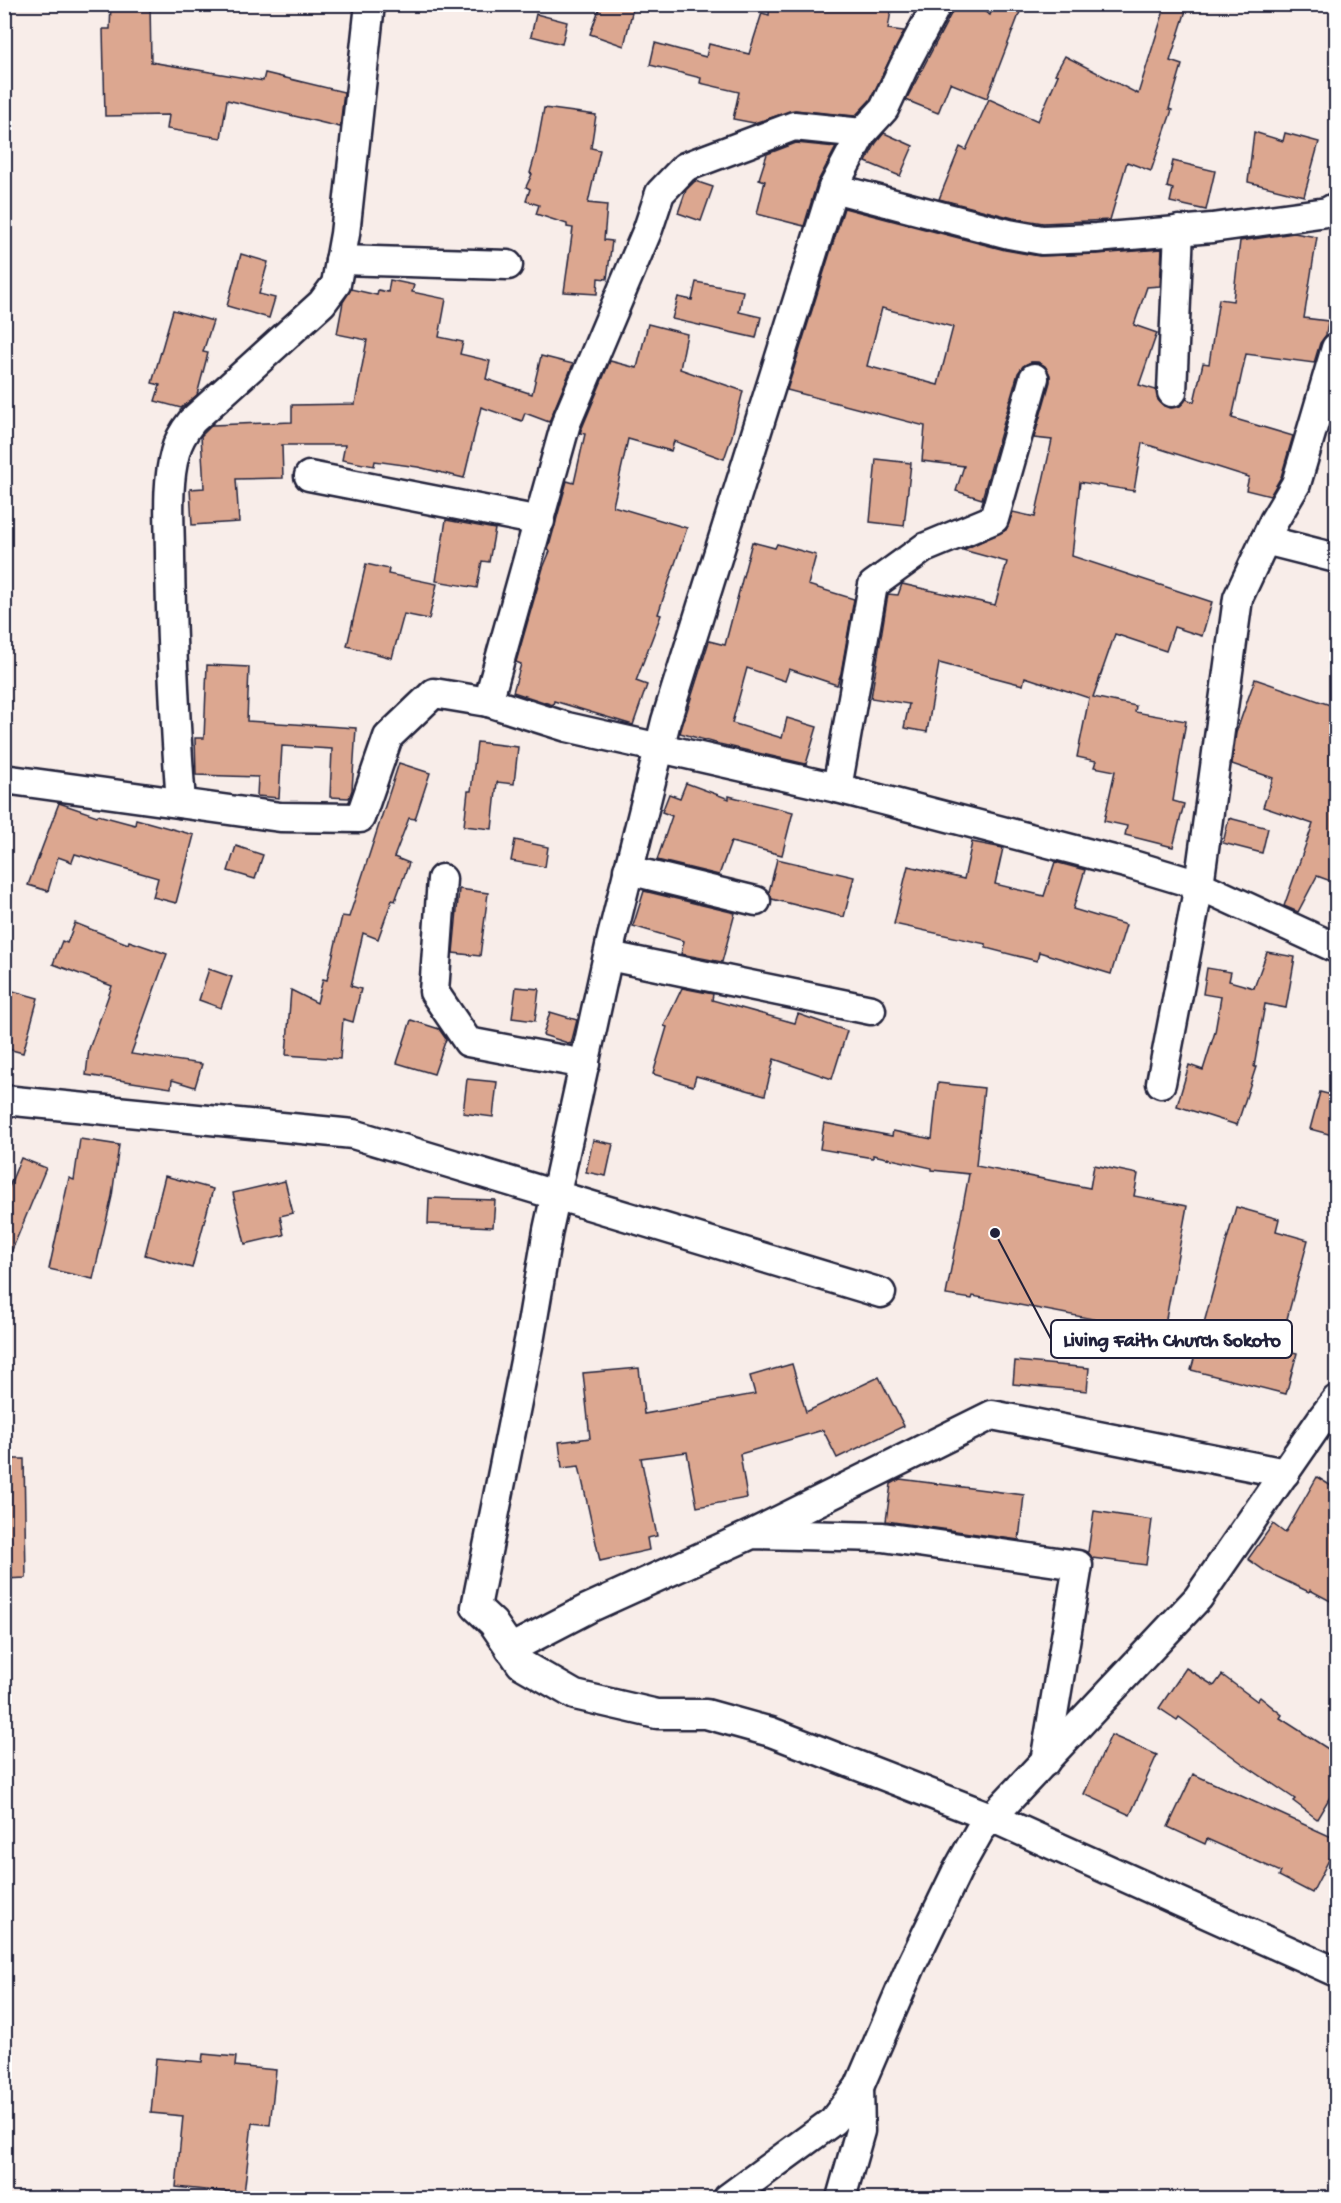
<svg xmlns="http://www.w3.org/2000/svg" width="1341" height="2203" font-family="'Gochi Hand',sans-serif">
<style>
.building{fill:#dca790;stroke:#22223b;stroke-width:1.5;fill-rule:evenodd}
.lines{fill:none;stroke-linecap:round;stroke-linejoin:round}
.street-casing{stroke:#22223b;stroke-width:33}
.street{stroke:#fff;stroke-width:28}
.leader{fill:none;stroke:#22223b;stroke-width:2}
.callout-dot{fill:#22223b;stroke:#fff;stroke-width:2}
.callout{fill:#fff;stroke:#22223b;stroke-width:2}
.callout-label{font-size:20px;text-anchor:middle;font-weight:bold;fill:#22223b}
</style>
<rect width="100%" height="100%" fill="#f8ede9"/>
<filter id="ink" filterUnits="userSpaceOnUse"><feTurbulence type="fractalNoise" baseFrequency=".0167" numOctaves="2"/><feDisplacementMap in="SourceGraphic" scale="12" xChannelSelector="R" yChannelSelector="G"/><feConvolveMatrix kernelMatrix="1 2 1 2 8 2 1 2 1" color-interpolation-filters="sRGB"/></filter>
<g filter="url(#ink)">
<g class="building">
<path d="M111 4H150L151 62 263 81 265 73 344 92 340 127 227 100 221 138 167 129 169 115 105 116 103 29H110Z"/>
<path d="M601 4H634L624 46 590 34Z"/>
<path d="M770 4H892L888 29 904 31 870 100 855 116 795 110 754 123 733 119 739 92 700 83 701 78 650 65 655 43 706 57 709 44 749 54 762 13 769 15Z"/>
<path d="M953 4H973L990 15 994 4H1023L987 98 950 83 938 113 906 100 952 12Z"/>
<path d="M1166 4H1188L1170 61 1182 65 1169 109 1172 110 1151 171 1127 162 1110 220 1043 223 1013 218 939 199 960 147 966 150 989 99 1038 121 1058 75 1055 74 1065 56 1138 94Z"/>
<path d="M536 14 567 22 562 44 531 36Z"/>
<path d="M544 108 596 115 591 148 600 150 588 203 607 205 604 240 612 241 607 279 598 278 597 294 564 292 573 228 567 227V224L536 214 539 205 526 201 530 189 526 187 532 174 530 173 536 152Z"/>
<path d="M1254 132 1283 141 1285 133 1319 142 1304 196 1248 182Z"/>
<path d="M884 133 913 146 900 176 866 162 876 143Z"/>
<path d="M796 143 836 147 817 183 804 226 757 214 765 181 759 179 767 154Z"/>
<path d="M1173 161 1215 171 1206 210 1170 202 1173 189 1167 187Z"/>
<path d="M695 181 713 187 701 221 678 213 686 190Z"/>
<path d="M844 208 1005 250 1039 256 1097 254 1162 249 1160 286 1147 287 1134 325 1157 333 1139 385 1156 390 1158 400 1164 406 1171 408 1180 406 1186 399 1194 402 1203 363 1209 364 1219 299 1233 301 1240 241 1294 233 1317 237 1304 318 1328 321 1326 335 1320 343 1314 363 1246 354 1232 418 1293 436 1281 477 1270 496 1246 490 1249 477 1142 443 1134 491 1080 482 1072 556 1212 602 1202 636 1174 627 1166 651 1115 634 1093 697 1136 706 1135 712 1186 721 1173 801 1184 804 1173 847 1125 835 1127 826 1104 821 1115 771 1094 767 1096 761 1077 757 1089 698 1025 677 1023 685 939 663 927 732 904 728 909 704 871 698 888 594 898 595 902 584 995 605 1007 562 963 550 1006 530 1013 512 1035 517 1052 440 1034 438 1050 382V375L1045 366 1038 362H1031L1023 366 1018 373 982 499 956 491 964 466 922 461 925 426 787 390ZM882 308 953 327 938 385 867 366Z"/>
<path d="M241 254 268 262 259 294 275 298 269 318 227 306Z"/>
<path d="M390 280 414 285 412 292 446 299 439 337 463 342 460 354 490 361 486 379 532 394 541 356 573 364 549 422 525 413 522 421 481 407 464 478 418 467 375 461 374 466 342 460 345 445H282L283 478 236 479 239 522 192 525 190 489 204 488 201 436 212 425 292 422V405L355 404 367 340 337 334 343 302 351 289 377 295 378 290 388 292Z"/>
<path d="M696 282 743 291 739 312 761 317 756 338 672 319 678 297 692 300Z"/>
<path d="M173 310 213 321 203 352 208 353 197 395 181 408 155 401 160 385 152 383Z"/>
<path d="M648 324 687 334 680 369 743 391 732 436 724 459 674 441 671 451 628 439 613 506 687 528 658 614 661 615 636 681 647 685 633 725 554 701 553 705 513 692 521 664 516 662 543 568 550 551 548 550 567 481 574 483 585 434 580 433 582 428 610 361 637 368Z"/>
<path d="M876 459 911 463 904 526 870 522Z"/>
<path d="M446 520 495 529 489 562 482 561 477 588 436 581Z"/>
<path d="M752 542 775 548 777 544 816 555 808 585 854 599 841 673 837 685 789 669 785 681 747 668 732 723 782 738 787 718 817 727 806 764 719 744 680 733 709 641 725 645Z"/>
<path d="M366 564 389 569 388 574 437 584 429 619 404 614 392 658 347 646Z"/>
<path d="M207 665 249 667 247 721 356 728 352 790 349 798 330 797 332 749 282 746 279 798 257 796 258 777 196 775 195 738H204Z"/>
<path d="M1255 679 1336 707V883L1317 876 1298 912 1284 906 1313 824 1263 807 1273 778 1232 764 1236 733Z"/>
<path d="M477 742 518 747 514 784 497 782 492 829 464 826 468 791H471Z"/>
<path d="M399 763 430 773 415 819 409 818 394 857 409 863 395 901 392 900 378 939 363 933 351 986 361 989 353 1022 343 1019 340 1059 286 1055 291 990 317 1003 323 979 327 980 342 916 349 917Z"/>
<path d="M686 783 729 799V796L793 812 782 855 731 842 719 875 657 860 672 816 662 812 669 794 680 798Z"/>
<path d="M59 803 97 816 98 815 135 825 136 819 194 835 176 903 153 897 158 878 75 854 72 862 58 857 48 891 28 885Z"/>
<path d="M1229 818 1268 828 1262 853 1223 843Z"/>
<path d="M515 840 548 847 545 867 511 861Z"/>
<path d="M972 842 1003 848 995 884 1044 896 1055 862 1085 870 1073 909 1126 925 1111 974 1039 952 1037 961 986 948V944L894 924 908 866 964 879Z"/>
<path d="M236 846 263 855 255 879 228 871Z"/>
<path d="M777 859 854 877 844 917 772 899 769 892Z"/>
<path d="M459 889 488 893 480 956 453 953Z"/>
<path d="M644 891 735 913 722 962 681 954 684 941 633 926Z"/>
<path d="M75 923 128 944 129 941 167 954 131 1054 202 1064 195 1087 172 1080 171 1088 86 1075 89 1049 112 986 53 964 62 941 67 943Z"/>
<path d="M1267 952 1295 957 1286 1008 1265 1004 1254 1067H1256L1237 1125 1177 1106 1189 1065 1203 1070 1215 1032 1221 997 1203 994 1207 968 1231 972 1229 981 1254 988Z"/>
<path d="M209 969 232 977 221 1008 199 1000Z"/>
<path d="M516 987 539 989 535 1021 512 1018Z"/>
<path d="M682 988 713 994 712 1000 795 1023 798 1014 847 1031 832 1079 774 1059 765 1095 696 1076 693 1086 653 1074 667 1027 664 1026Z"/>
<path d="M13 991 38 998 23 1053 4 1048V1026Z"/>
<path d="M550 1012 577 1020 571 1044 543 1035Z"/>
<path d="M411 1020 439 1029 446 1039 434 1074 397 1063Z"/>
<path d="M467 1079 497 1082 493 1117 463 1113Z"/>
<path d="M938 1083 984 1088 976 1166 1090 1188 1094 1165 1138 1174 1134 1196 1187 1206 1163 1335 1134 1330 1135 1327 973 1296 972 1299 946 1295 969 1174 932 1170V1168L873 1155V1158L820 1149 824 1123 892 1136 893 1131 932 1139Z"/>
<path d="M1320 1092 1336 1096V1136L1310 1129Z"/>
<path d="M80 1139 119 1145 112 1196 93 1279 49 1269 69 1178 74 1180Z"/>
<path d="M593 1140 613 1144 606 1176 586 1172Z"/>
<path d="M21 1158 46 1168 5 1267 4 1199Z"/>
<path d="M165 1176 213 1189 192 1268 145 1255Z"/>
<path d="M285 1181 293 1213 280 1216 284 1235 245 1244 233 1193Z"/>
<path d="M429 1198 495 1200 493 1227 428 1224Z"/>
<path d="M1236 1207 1279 1219 1276 1231 1308 1240 1279 1349 1297 1353 1286 1394 1191 1370Z"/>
<path d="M1015 1361 1089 1368 1087 1391 1013 1384Z"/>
<path d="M792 1364 806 1412 879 1377 904 1426 837 1458 823 1430 740 1454 747 1498 697 1507 687 1452 641 1458 657 1536 647 1538 649 1550 600 1561 579 1466 562 1468 559 1442 590 1438 583 1373 639 1368 644 1414 755 1394 750 1376Z"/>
<path d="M4 1459H24L26 1578 4 1579Z"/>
<path d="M1317 1477 1336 1489V1604L1310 1590 1309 1592 1265 1571 1248 1559 1273 1524 1285 1533Z"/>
<path d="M900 1479 1024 1495 1019 1540 886 1521 891 1484Z"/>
<path d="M1094 1511 1152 1520 1146 1565 1092 1558 1088 1552Z"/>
<path d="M1186 1668 1214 1686 1222 1675 1257 1701 1260 1697 1282 1715 1280 1718 1336 1754V1787L1317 1819 1293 1801 1295 1799 1243 1764 1179 1717 1177 1720 1159 1708Z"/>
<path d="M1111 1735 1157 1755 1130 1815 1084 1794Z"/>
<path d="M1193 1774 1336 1839V1846L1312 1893 1279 1876 1281 1872 1207 1839 1205 1844 1168 1827Z"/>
<path d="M203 2054 236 2057 235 2066 276 2070 270 2125 252 2123 244 2194 176 2187 183 2116 151 2113 156 2058 202 2062Z"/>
</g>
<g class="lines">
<g class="street-casing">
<g id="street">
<path d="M937 4 904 66 884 109 862 133 833 188 666 721 612 937 548 1230 530 1336 476 1607 493 1623 521 1664 575 1695 657 1714H706L771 1732 993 1818 1336 1972"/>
<path d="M833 188 1009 234 1042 240 1096 238 1212 228 1327 212 1336 207"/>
<path d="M340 260 508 265"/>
<path d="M1172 392 1179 230"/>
<path d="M309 476 540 521"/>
<path d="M1265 540 1336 558"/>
<path d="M488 702 566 423 648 229 660 193 685 167 794 126 862 133"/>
<path d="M4 779 280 817 360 818 388 737 434 693 488 702 567 727 837 788 1129 864 1199 885 1336 948"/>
<path d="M837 788 873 585 924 548 994 519 1034 378"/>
<path d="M181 803C175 721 171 640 170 557 170 524 166 486 175 453 178 440 184 431 192 421L322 303 336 284 345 234 370 4"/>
<path d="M628 870 756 901"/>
<path d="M442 879 434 992 468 1042 585 1064"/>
<path d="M609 956 871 1010"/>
<path d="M1161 1083 1199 885 1238 598 1274 521 1296 484 1336 348"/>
<path d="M4 1100 353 1134 881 1293"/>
<path d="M756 1532 992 1415 1285 1473"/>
<path d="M510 1649 589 1608 752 1534 883 1537 1078 1565 1045 1762"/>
<path d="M728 2198 833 2121 859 2087 911 1966 957 1871 980 1830 1198 1598 1323 1417 1336 1400"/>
<path d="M841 2198 860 2131 859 2087"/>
</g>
</g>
<use href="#street" class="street"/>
</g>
</g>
<path class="leader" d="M995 1233L1051 1339"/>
<circle class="callout-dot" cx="995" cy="1233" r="6"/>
<rect class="callout" x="1051" y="1320" width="241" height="38" rx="6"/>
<g class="callout-label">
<text x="1172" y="1346">Living Faith Church Sokoto</text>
</g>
<rect width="1341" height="2203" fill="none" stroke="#fff" stroke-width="24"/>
<rect x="12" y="12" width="1317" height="2179" fill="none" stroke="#22223b" stroke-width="2" filter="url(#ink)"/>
</svg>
